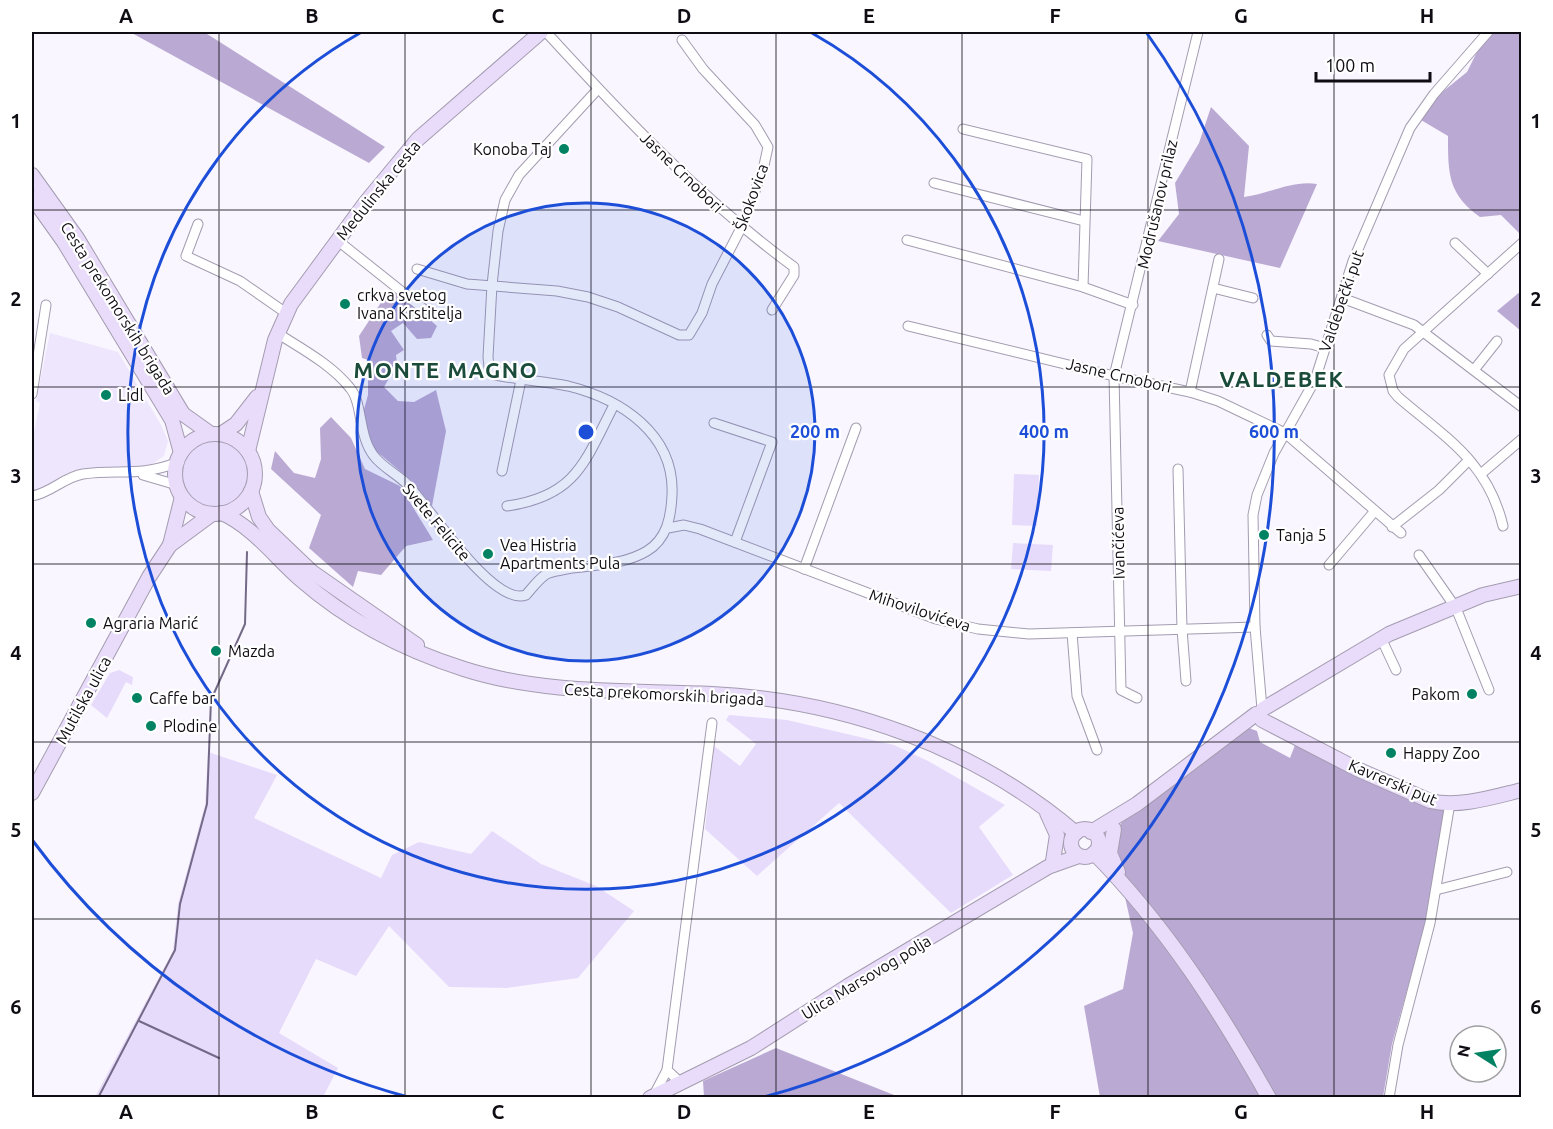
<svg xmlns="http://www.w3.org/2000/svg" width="1553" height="1129" font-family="Ubuntu,sans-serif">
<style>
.built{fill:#eee6fd}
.green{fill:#e7dbfc}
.forest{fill:#baaad3}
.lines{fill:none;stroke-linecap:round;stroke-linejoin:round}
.stream{stroke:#746986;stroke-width:2}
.minor-casing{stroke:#a49cb0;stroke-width:11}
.secondary-casing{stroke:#a49cb0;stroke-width:16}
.minor{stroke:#fff;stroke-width:9}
.secondary{stroke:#e9dcfa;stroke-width:14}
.grid{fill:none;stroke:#0f0c13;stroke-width:1.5;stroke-opacity:0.55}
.ring{fill:none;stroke:#1d4ed8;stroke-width:3}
.poi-dot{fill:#018263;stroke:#fff;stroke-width:2}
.labels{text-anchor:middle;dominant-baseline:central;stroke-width:4.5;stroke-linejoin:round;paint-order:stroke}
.poi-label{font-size:16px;fill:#0f0c13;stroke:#fff;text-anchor:start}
.street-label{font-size:16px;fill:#0f0c13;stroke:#fff}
.district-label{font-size:22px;font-weight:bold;letter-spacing:1.5px;fill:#1a4b3b;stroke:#fff}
.centre{fill:#1d4ed8;stroke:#fff;stroke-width:3}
.ring-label{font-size:18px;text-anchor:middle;font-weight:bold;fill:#1d4ed8;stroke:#fff;stroke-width:4.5;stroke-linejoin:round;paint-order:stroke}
.neatline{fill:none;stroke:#0f0c13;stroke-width:2}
.grid-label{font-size:20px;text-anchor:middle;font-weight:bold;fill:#0f0c13}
</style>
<rect width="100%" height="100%" fill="#f9f6ff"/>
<path class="built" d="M50 333 118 352 161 425 168 441 164 456 152 464V472L83 473 32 495V442L40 403 36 401Z"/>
<g class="green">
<circle cx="215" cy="474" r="33"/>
<path d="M1014 474 1039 475 1037 526 1012 525Z"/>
<path d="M1013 543 1053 545 1051 571 1011 569Z"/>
<path d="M119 670 133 677 132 685 126 682 107 718 91 705 110 673Z"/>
<path d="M729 715 787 720 894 745 928 761 1005 805 979 827 1013 875 951 913 839 803 757 876 705 829 714 746 740 766 756 744 726 720Z"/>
<path d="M208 752 277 775 254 818 381 878 392 855 419 842 471 854 492 831 541 864 596 886 634 911 578 978 507 988 449 987 389 926 356 976 316 959 279 1033 338 1068 323 1097H95L173 951 178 904 205 805Z"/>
</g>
<g class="forest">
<path d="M130 32H204L385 147 369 163Z"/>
<path d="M1491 32H1521V235L1501 215 1480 217C1448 194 1448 174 1448 136L1421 120 1441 93 1467 72 1482 42Z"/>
<path d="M1211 107 1249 146 1244 197C1269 194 1292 180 1317 184L1280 268 1158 241 1179 214 1175 183 1199 143Z"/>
<path d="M395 290 437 326 431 338 417 339 403 323 391 331 404 350 396 355 398 373 391 375 384 387 398 401 414 402 436 390 446 431 432 506 412 481 376 451 364 432 363 413 368 395V360L362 358 359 336 382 301Z"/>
<path d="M1521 291V331L1497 311Z"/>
<path d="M331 417 351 438 365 469 400 486 433 540 406 546 381 575 358 571 353 587 309 548 321 515 271 469 275 451 294 473 315 478 321 459 320 428Z"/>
<path d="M1249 728 1257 731 1260 742 1290 758 1295 745 1446 811 1424 929 1392 1044 1383 1097H1100L1084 1006 1123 989 1133 933 1116 857 1121 823Z"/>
<path d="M776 1048 899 1097H704L703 1081Z"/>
</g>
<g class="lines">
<g class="stream">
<path d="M139 1021 219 1058"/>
<path d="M98 1098 175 950 180 904 207 804 211 700 245 624 247 552"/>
</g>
<g class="minor-casing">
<g id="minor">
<path d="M546 32C623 116 701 199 794 267V275L772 310"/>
<path d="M963 129 1087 159 1083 287"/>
<path d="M934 183 1084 221"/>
<path d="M198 224 186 256 240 281 286 313"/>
<path d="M337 240 425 310"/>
<path d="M907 240 1083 287 1133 305"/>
<path d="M1455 243 1488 274"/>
<path d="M417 269 467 284 557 291 588 297 618 307 679 335H689L702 313 712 284 741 228 763 170 768 147 755 125 703 69 682 40"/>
<path d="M1213 288 1253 298"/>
<path d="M1342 298 1414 325 1522 407"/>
<path d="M908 326 1114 376 1190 392 1218 401 1285 433 1401 533"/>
<path d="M277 333C302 349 332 365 350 388 363 403 358 436 374 456 383 468 399 475 409 486 429 507 493 607 526 595 532 588 538 580 545 575 551 571 560 571 567 569 593 565 624 565 647 551 667 539 671 517 672 495 675 434 621 399 568 386 544 381 519 380 495 375L489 367 488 357 492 285 498 231 505 200 519 175 598 89"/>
<path d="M1267 335 1271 341 1311 344 1325 348"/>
<path d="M1474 370 1497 341"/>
<path d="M1190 392 1219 259"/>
<path d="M32 394 46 305"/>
<path d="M714 423 772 442 735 542"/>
<path d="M1178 469 1182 629 1186 681"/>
<path d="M502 471 521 380"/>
<path d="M1482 473 1522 439"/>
<path d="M143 475 177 485"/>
<path d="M32 496C51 493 64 477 83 474 119 469 139 477 176 463"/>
<path d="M507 506C577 496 585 461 614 405"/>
<path d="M1503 526C1488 462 1446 438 1398 397L1393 391 1389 375 1404 349 1522 243"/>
<path d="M1392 527 1439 490 1469 460"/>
<path d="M668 528 684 525 700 529 936 619 978 629 1029 634 1255 627"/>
<path d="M1419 555 1456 608 1489 690"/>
<path d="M1329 565 1374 512"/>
<path d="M804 569 856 428"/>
<path d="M1072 633 1077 696 1097 750"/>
<path d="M1381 638 1396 670"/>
<path d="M1137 698 1121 690 1114 376 1198 32"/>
<path d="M1262 709 1255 627 1253 515 1257 495 1274 453 1315 380 1353 261 1410 128 1434 94 1488 32"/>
<path d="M1436 890 1507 872"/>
<path d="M681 1083 667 1070 712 723"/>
<path d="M654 1095 667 1070"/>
<path d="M1389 1098 1398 1045 1430 923 1450 803"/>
</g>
</g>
<g class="secondary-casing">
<g id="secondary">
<path d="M32 175 77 238 183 414 211 434"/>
<path d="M32 197 64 242 172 420 181 453"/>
<path d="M221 434 236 424 257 397"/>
<circle cx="215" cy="474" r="40"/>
<path d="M248 451 275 340 291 304 366 202 418 139 541 32"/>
<path d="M251 491 259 517 268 530 312 572 417 645"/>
<path d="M222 513C254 528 274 556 300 579 348 621 404 650 464 669 545 695 629 690 712 694 844 700 975 747 1076 833"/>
<path d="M170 545 182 497"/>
<path d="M1263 709 1389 634 1483 595 1522 586"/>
<path d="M1262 720 1357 769 1430 801C1459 808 1493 797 1522 790"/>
<path d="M32 793 149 577 170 545 212 514"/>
<path d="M1047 813 1057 835 1053 861"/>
<path d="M1114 829 1110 853 1118 872"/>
<circle cx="1085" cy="843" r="14"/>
<path d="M1091 832 1137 804 1256 714"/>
<path d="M1094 853C1166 926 1219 1009 1269 1098"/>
<path d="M650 1098 751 1048 848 986 1048 867 1079 856"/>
</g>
</g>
<use href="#minor" class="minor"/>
<use href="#secondary" class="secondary"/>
</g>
<path class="grid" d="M219 32V1098M405 32V1098M591 32V1098M776 32V1098M962 32V1098M1148 32V1098M1334 32V1098M32 210H1522M32 387H1522M32 564H1522M32 742H1522M32 919H1522"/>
<circle cx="586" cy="432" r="229" fill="#1d4ed8" fill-opacity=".12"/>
<g class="ring">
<circle cx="586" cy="432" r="229"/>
<path d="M812 33A458 458 0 1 1 360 33"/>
<path d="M408 1097A688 688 0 0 1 33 841M1146 32A688 688 0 0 1 764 1097"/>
</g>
<g class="poi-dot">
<circle cx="564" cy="149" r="6"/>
<circle cx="345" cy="304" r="6"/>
<circle cx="106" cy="395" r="6"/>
<circle cx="1264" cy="535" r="6"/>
<circle cx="488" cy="554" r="6"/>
<circle cx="91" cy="623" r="6"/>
<circle cx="216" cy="651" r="6"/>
<circle cx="1472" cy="694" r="6"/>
<circle cx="137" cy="698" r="6"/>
<circle cx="151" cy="726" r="6"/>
<circle cx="1391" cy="753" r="6"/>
</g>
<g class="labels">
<g class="poi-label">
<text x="552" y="149" text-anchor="end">Konoba Taj</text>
<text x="357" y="295">crkva svetog<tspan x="357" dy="18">Ivana Krstitelja</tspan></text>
<text x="118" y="395">Lidl</text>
<text x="1276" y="535">Tanja 5</text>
<text x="500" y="545">Vea Histria<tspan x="500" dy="18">Apartments Pula</tspan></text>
<text x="103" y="623">Agraria Marić</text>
<text x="228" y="651">Mazda</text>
<text x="1460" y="694" text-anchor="end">Pakom</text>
<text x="149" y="698">Caffe bar</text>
<text x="163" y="726">Plodine</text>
<text x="1403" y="753">Happy Zoo</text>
</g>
<g class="street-label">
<text transform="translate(682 172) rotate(44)">Jasne Crnobori</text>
<text transform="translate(378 190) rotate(-51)">Medulinska cesta</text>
<text transform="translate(751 197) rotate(-70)">Škokovica</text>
<text transform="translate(1157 204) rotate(-77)">Modrušanov prilaz</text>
<text transform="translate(1341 301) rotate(-71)">Valdebečki put</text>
<text transform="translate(118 308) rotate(58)">Cesta prekomorskih brigada</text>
<text transform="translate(1119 375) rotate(13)">Jasne Crnobori</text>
<text transform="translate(437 522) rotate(50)">Svete Felicite</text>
<text transform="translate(1118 543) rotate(-91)">Ivančićeva</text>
<text transform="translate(920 610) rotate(18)">Mihovilovićeva</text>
<text transform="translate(664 694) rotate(3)">Cesta prekomorskih brigada</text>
<text transform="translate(83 700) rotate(-61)">Mutilska ulica</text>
<text transform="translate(1393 782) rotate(23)">Kavrerski put</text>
<text transform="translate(866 977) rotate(-31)">Ulica Marsovog polja</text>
</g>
<g class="district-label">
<text x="446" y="369">MONTE MAGNO</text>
<text x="1282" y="378">VALDEBEK</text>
</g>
</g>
<circle cx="586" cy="432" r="9" class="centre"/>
<g class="ring-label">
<text x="815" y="438">200 m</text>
<text x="1044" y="438">400 m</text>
<text x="1274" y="438">600 m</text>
</g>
<rect width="1553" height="1129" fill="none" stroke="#ffffff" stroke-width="66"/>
<g transform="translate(1478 1054) rotate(282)"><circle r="28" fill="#ffffff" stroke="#9f9ea1" stroke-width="1.5"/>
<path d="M0-4.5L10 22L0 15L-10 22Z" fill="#018263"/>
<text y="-9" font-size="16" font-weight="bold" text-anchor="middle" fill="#0f0c13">N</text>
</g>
<path d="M1316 72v9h114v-9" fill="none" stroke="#0f0c13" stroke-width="3"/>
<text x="1325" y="72" font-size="18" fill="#0f0c13" stroke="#ffffff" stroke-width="4.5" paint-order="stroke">100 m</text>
<rect x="33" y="33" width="1487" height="1063" class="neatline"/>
<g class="grid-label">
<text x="126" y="23">A</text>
<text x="312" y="23">B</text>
<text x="498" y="23">C</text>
<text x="684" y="23">D</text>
<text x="869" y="23">E</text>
<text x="1055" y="23">F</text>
<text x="1241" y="23">G</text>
<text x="1427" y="23">H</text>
<text x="16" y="128">1</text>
<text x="1536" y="128">1</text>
<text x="16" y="306">2</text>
<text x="1536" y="306">2</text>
<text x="16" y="483">3</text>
<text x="1536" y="483">3</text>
<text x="16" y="660">4</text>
<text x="1536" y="660">4</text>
<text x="16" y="837">5</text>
<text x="1536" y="837">5</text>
<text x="16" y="1014">6</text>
<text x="1536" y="1014">6</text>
<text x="126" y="1119">A</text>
<text x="312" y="1119">B</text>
<text x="498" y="1119">C</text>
<text x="684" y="1119">D</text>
<text x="869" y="1119">E</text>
<text x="1055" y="1119">F</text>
<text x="1241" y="1119">G</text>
<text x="1427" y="1119">H</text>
</g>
</svg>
